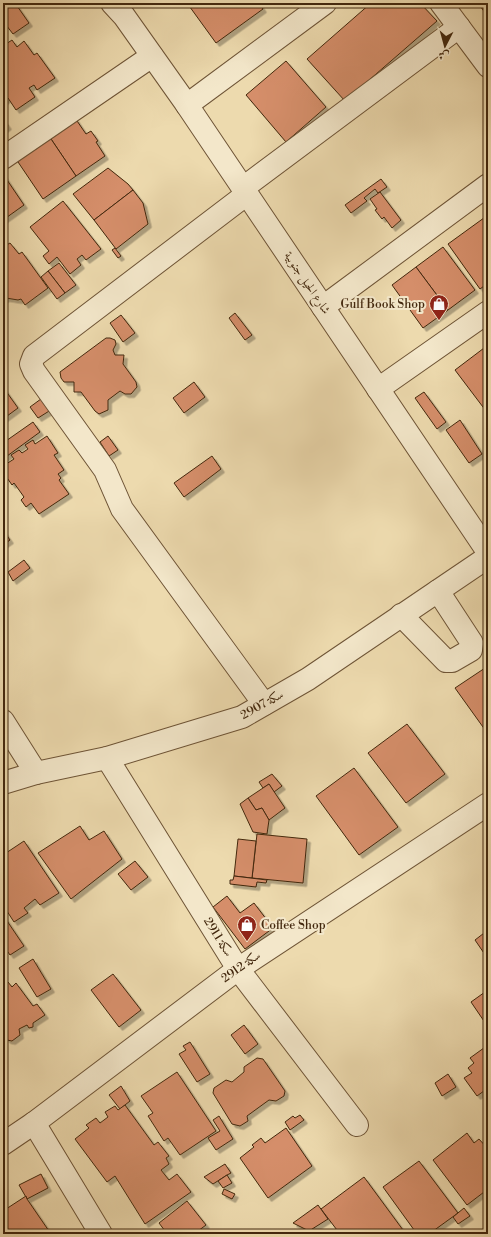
<svg xmlns="http://www.w3.org/2000/svg" width="491" height="1237" font-family="'Libre Bodoni',Amiri,serif">
<style>
.lines{fill:none;stroke-linecap:round;stroke-linejoin:round}
.stream{stroke:#787f70;stroke-width:6}
.building{fill:#d58e6a;stroke:#43280e;filter:url(#shadow)}
.minor-casing{stroke:#6e5436;stroke-width:24}
.minor{stroke:#f3e7ca;stroke-width:22}
.labels{text-anchor:middle;dominant-baseline:central;stroke-width:4;stroke-linejoin:round;paint-order:stroke}
.street-label{font-size:12px;fill:#43280e;stroke:#f3e7ca}
.poi-label{font-size:12px;fill:#43280e;stroke:#f3e7ca;text-anchor:end}
</style>
<defs>
<filter id="shadow"><feDropShadow dx="3.5" dy="3.5" stdDeviation="0" flood-color="#0004"/></filter>
</defs>
<rect width="100%" height="100%" fill="#eddaae"/>
<filter id="stains"><feTurbulence type="fractalNoise" baseFrequency=".005" numOctaves="4"/><feColorMatrix values="0 0 0 0 .2 0 0 0 0 .09 0 0 0 0 .02 0 0 0 .5 -.17"/></filter>
<radialGradient id="worn" r=".72"><stop offset=".6" stop-color="#630" stop-opacity="0"/><stop offset="1" stop-color="#630" stop-opacity=".3"/></radialGradient>
<g class="lines">
<path class="stream" d="M485 1234 488 1231"/>
</g>
<g class="building">
<path d="M3 3H15L29 23 13 34 3 21Z"/>
<path d="M187 3H259L263 9 216 43Z"/>
<path d="M371 3H420L437 21 345 101 307 59Z"/>
<path d="M478 3H488V17Z"/>
<path d="M12 40 17 47 24 41 34 55 37 53 55 78 37 90 34 85 29 88 35 97 16 110 8 98 3 102V46Z"/>
<path d="M286 61 326 107 286 142 246 95Z"/>
<path d="M75 118 86 134 91 131 98 141 96 142 105 156 76 176 49 136Z"/>
<path d="M3 119 8 126 3 130Z"/>
<path d="M49 136 76 176 43 199 16 159Z"/>
<path d="M108 168 128 184 133 190 94 220 73 194Z"/>
<path d="M3 174 24 205 3 220Z"/>
<path d="M381 179 387 187 378 193 375 189 364 198 367 201 351 213 345 205Z"/>
<path d="M133 190 143 203 148 224 116 249 94 220Z"/>
<path d="M380 192 401 220 392 228 384 217 382 219 375 210 377 209 370 199Z"/>
<path d="M63 201 101 249 86 260 82 255 77 259 81 265 70 274 57 257 49 264 43 256 49 251 30 227Z"/>
<path d="M488 215V283L480 289 448 244Z"/>
<path d="M10 243 19 254 22 252 48 288 25 305 21 299 18 300 6 298 3 300V247Z"/>
<path d="M443 247 475 290 448 310 416 267Z"/>
<path d="M115 248 121 256 118 258 112 250Z"/>
<path d="M59 263 76 285 65 293 48 271Z"/>
<path d="M416 267 448 310 423 328 392 285Z"/>
<path d="M48 271 65 293 57 299 41 277Z"/>
<path d="M235 313 252 335 245 340 229 318Z"/>
<path d="M121 315 135 333 123 342 110 323Z"/>
<path d="M106 338H110L115 340 116 344 113 350 115 355H124L123 364 136 382 137 387 131 394H125L120 391 108 400V410L99 414 95 411 81 392H74V382H64L61 378 60 372Z"/>
<path d="M488 345V410L486 411 455 370Z"/>
<path d="M194 382 205 397 184 413 173 398Z"/>
<path d="M3 387 18 408 3 419Z"/>
<path d="M424 392 446 422 437 429 415 398Z"/>
<path d="M45 396 54 408 38 418 30 407Z"/>
<path d="M460 420 482 454 469 463 446 430Z"/>
<path d="M33 422 40 432 3 459V443Z"/>
<path d="M47 436 58 453 54 455 64 470 58 474 61 478 59 480 69 494 39 514 31 503 26 507 21 500 24 497 14 483 12 485 3 472V466L14 459 11 455 19 450 22 453 28 449 25 445 33 440 35 444Z"/>
<path d="M108 436 118 450 109 456 100 442Z"/>
<path d="M212 456 221 469 184 497 174 483Z"/>
<path d="M3 530 10 540 3 545Z"/>
<path d="M24 560 30 568 13 581 8 572Z"/>
<path d="M488 666V734L455 688Z"/>
<path d="M407 724 445 774 406 803 368 753Z"/>
<path d="M354 768 398 827 359 855 316 796Z"/>
<path d="M272 774 282 786 274 792 269 784 263 788 259 782Z"/>
<path d="M269 784 285 808 269 820 262 808 256 810 248 798Z"/>
<path d="M248 798 256 810 262 808 269 820 267 834 253 832 240 804Z"/>
<path d="M80 826 89 840 104 831 122 859 71 899 38 853Z"/>
<path d="M257 834 307 839 303 883 252 878Z"/>
<path d="M238 839 256 841 252 878 234 876Z"/>
<path d="M24 841 59 893 40 905 35 899 24 908 28 913 14 922 3 905V855Z"/>
<path d="M135 861 148 877 131 890 118 874Z"/>
<path d="M234 876 267 880 266 883 257 882 256 887 230 884V880H233Z"/>
<path d="M227 896 240 913 254 903 273 928 245 949 213 907Z"/>
<path d="M3 915 24 946 10 955 3 945Z"/>
<path d="M488 930V959L475 940Z"/>
<path d="M33 959 51 989 37 997 19 968Z"/>
<path d="M113 974 141 1010 119 1027 91 990Z"/>
<path d="M8 982 12 987 16 983 33 1006 37 1004 45 1015 33 1023V1027L29 1028 27 1025 19 1029 20 1035 12 1041 7 1040 3 1035V985Z"/>
<path d="M485 992 488 997V1027L471 1002Z"/>
<path d="M244 1025 258 1044 245 1054 231 1035Z"/>
<path d="M190 1042 210 1074 197 1082 179 1054 186 1050 183 1046Z"/>
<path d="M488 1045V1088L477 1096 464 1078 472 1073 468 1068 474 1063 470 1058Z"/>
<path d="M257 1058 263 1059 285 1091 284 1096 276 1101 269 1100 247 1116 248 1121 240 1126 232 1124 213 1093 214 1088 226 1080 232 1082 244 1072V1067Z"/>
<path d="M177 1072 216 1131 180 1155 168 1138 164 1141 148 1116 153 1113 141 1096Z"/>
<path d="M448 1074 456 1087 442 1096 435 1083Z"/>
<path d="M121 1086 130 1101 120 1109 109 1095Z"/>
<path d="M125 1105 154 1145 158 1142 169 1156 166 1158 169 1164 161 1170 169 1180 177 1174 191 1192 145 1224 115 1176 107 1182 75 1139 89 1128 86 1125 96 1118 100 1123 108 1117 105 1112 115 1106 118 1110Z"/>
<path d="M300 1115 304 1120 290 1130 285 1122 293 1116 295 1118Z"/>
<path d="M219 1116 233 1139 216 1150 208 1138 220 1131 213 1120Z"/>
<path d="M286 1128 312 1166 268 1198 240 1158 254 1147 252 1145 261 1138 265 1143Z"/>
<path d="M467 1133 474 1143 479 1139 488 1149V1189L467 1205 433 1160Z"/>
<path d="M419 1161 458 1213 429 1234H417L383 1187Z"/>
<path d="M225 1164 231 1173 227 1175 213 1184 204 1177Z"/>
<path d="M41 1174 48 1188 27 1199 19 1185Z"/>
<path d="M227 1175 232 1183 223 1188 218 1181Z"/>
<path d="M364 1177 403 1230 398 1234H340L321 1209Z"/>
<path d="M224 1189 235 1194 232 1199 222 1194Z"/>
<path d="M26 1196 27 1199 51 1234H3V1211Z"/>
<path d="M187 1201 206 1225 194 1234H161L165 1231 159 1223Z"/>
<path d="M318 1205 328 1219 309 1231 293 1223Z"/>
<path d="M464 1208 470 1216 458 1224 453 1217Z"/>
</g>
<g class="lines">
<g class="minor-casing">
<g id="minor">
<path d="M112 3 124 16 187 105 488 552"/>
<path d="M441 3 488 66"/>
<path d="M187 105 325 3"/>
<path d="M3 158 152 56"/>
<path d="M243 188 459 27"/>
<path d="M247 194 34 356 31 364 34 371 105 470 122 509 264 704"/>
<path d="M323 307 488 185"/>
<path d="M378 389 488 312"/>
<path d="M401 615 446 661H452L471 650 472 643 438 591"/>
<path d="M3 721 36 773"/>
<path d="M107 758 238 969 357 1125"/>
<path d="M3 783 36 773 107 758 242 717 308 679 488 557"/>
<path d="M34 1123 101 1234"/>
<path d="M3 1144 34 1123 238 969 488 804"/>
</g>
</g>
<use href="#minor" class="minor"/>
</g>
<defs>
<g id="shop-pin" transform="scale(1)"><path d="M0 17L-7.5 6A9.5 9.5 0 1 1 7.5 6Z" fill="#8f2418" stroke="#f3e7ca"/><path d="M-5-2.5h2.3a2.7 3.5 0 0 1 5.4 0H5L5.5 6h-11ZM-1.5-2.5h3a1.5 2.3 0 0 0-3 0Z" fill="#fff"/></g>
</defs>
<g fill-rule="evenodd">
<use href="#shop-pin" x="439" y="304"/>
<use href="#shop-pin" x="247" y="925"/>
</g>
<g class="labels">
<g class="street-label">
<text transform="translate(307 283) rotate(56)">شارع الحيل جنوبية</text>
<text transform="translate(262 705) rotate(-29)">سكة 2907</text>
<text transform="translate(218 937) rotate(58)">سكة 2911</text>
<text transform="translate(241 967) rotate(-35)">سكة 2912</text>
</g>
<g class="poi-label">
<text x="425" y="304">Gulf Book Shop</text>
<text x="261" y="925" text-anchor="start">Coffee Shop</text>
</g>
</g>
<rect width="491" height="1237" fill="none" stroke="#eddaae" stroke-width="16"/>
<rect x="4" y="4" width="483" height="1229" fill="none" stroke="#43280e" stroke-width="2"/>
<rect x="8" y="8" width="475" height="1221" fill="none" stroke="#43280e"/>
<g transform="translate(445 46) rotate(186)" stroke="#f3e7ca" stroke-width="3" paint-order="stroke">
<path d="M0-3L7 15L0 10L-7 15Z" fill="#43280e"/>
<text y="-6" font-size="11" font-weight="bold" text-anchor="middle" fill="#43280e">ش</text>
</g>
<rect width="100%" height="100%" filter="url(#stains)"/>
<rect width="100%" height="100%" fill="url(#worn)"/>
</svg>
